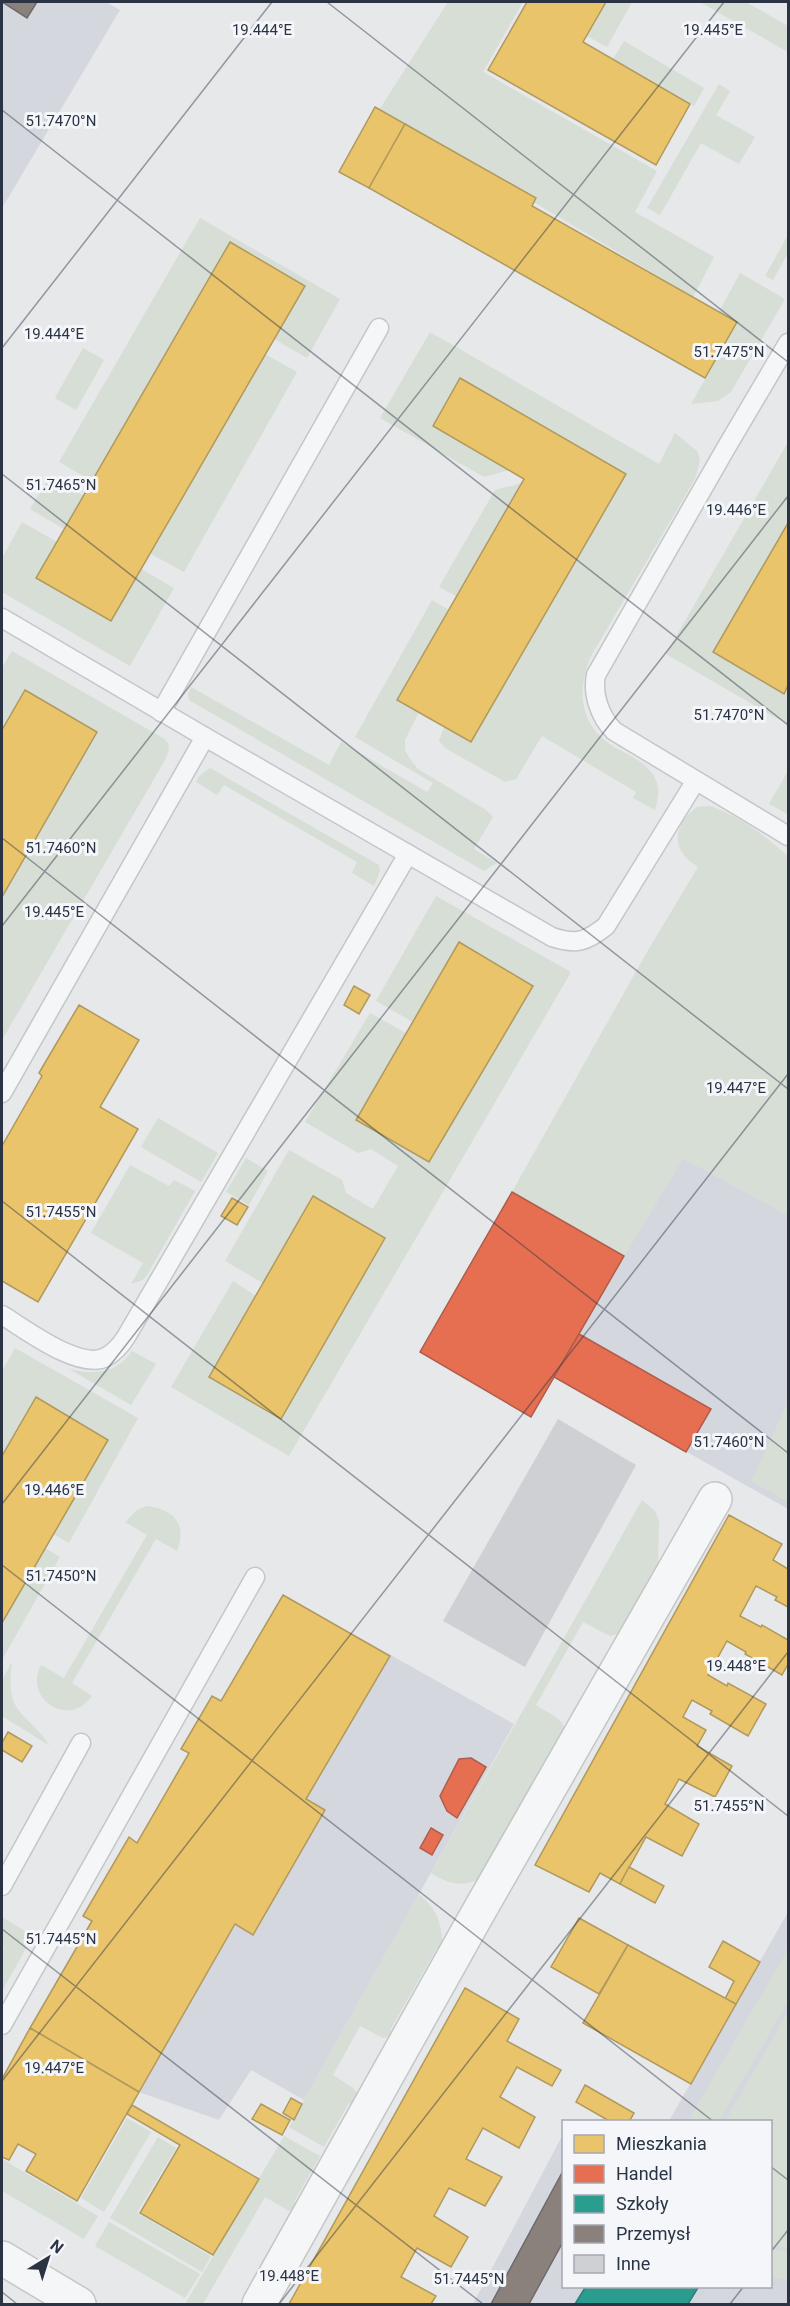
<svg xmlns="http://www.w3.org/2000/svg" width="790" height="2306" font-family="Roboto,sans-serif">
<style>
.built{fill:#d4d7dd}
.green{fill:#d6ded6}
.homes{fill:#e9c46a;stroke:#b0995f;stroke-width:1.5}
.shops{fill:#e76f51;stroke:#af5d4d;stroke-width:1.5}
.schools{fill:#2a9d8f;stroke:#2a7e79;stroke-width:1.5}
.industry{fill:#8a817c;stroke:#6e6a6c;stroke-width:1.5}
.building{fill:#ced0d3}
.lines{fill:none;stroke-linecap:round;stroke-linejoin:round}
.service-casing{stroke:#c4c6c8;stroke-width:21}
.minor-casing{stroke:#c4c6c8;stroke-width:36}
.tertiary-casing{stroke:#c4c6c8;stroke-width:36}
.service{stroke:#f5f6f7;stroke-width:18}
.minor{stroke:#f5f6f7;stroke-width:33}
.tertiary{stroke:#f5f6f7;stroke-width:33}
.ticks{fill:none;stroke:#2b3445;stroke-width:1.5;stroke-opacity:0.45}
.ticks-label{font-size:15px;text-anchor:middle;fill:#2b3445;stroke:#f4f6f9;stroke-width:6;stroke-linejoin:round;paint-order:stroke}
</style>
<rect width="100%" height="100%" fill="#e6e8ea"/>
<g class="built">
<path d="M2 2H106L120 10 2 208Z"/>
<path d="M683 1158 788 1215V1509L554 1377 531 1417 420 1352 512 1192 624 1256Z"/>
<path d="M283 1595 514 1724 304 2100 251 2070 219 2120 139 2092 30 2028 91 1921 83 1916 129 1837 138 1842 189 1753 181 1749 212 1696 222 1701Z"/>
<path d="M788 1912V2304H473L561 2138 564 2139V2286H770V2122L669 2121Z"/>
</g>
<g class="green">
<path d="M448 2H523L483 72 657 171 635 212 714 257 693 297 379 110Z"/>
<path d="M606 2H632L607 47 587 36Z"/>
<path d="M700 2H746L788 26V52Z"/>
<path d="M624 41 704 88 694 106 613 59Z"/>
<path d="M719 84 730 91 716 115 755 137 739 164 701 143 660 215 647 208Z"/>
<path d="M200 218 340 299 307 358 274 339 305 286 229 242 92 481 59 462Z"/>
<path d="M788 235V253L773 280 765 276Z"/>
<path d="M740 273 785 299 731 392 718 401 691 404 737 322 719 312Z"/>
<path d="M430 332 659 464 675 433 698 452 700 461 695 479 591 656C576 692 579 726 616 748 632 757 651 764 657 783 660 792 657 802 655 810L633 798 636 792 542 736 516 779 505 782 445 748 439 741 444 727 471 742 626 474 460 378 433 426 509 470 484 477 380 418Z"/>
<path d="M83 348 104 360 76 410 55 398Z"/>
<path d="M265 354 297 372 184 572 151 554Z"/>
<path d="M788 442V523L713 652 783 694 788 685V725L666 654Z"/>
<path d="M50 476 84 496 64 529 30 509Z"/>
<path d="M522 483 456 596 439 587 495 490Z"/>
<path d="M22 522 57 542 37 577 111 621 141 569 174 588 130 666 2 592V558Z"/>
<path d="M432 600 449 610 397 699 419 712 405 740V750L410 759 418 769 486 810 493 817 474 849 497 863 484 871 189 700 188 694 191 687 329 765 341 742 427 792 433 783 355 737Z"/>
<path d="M12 651 163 738 168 743 169 750 165 760 2 1040V897L97 732 25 690 2 730V668Z"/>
<path d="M210 768 379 865 380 871 374 886 352 873 357 862 224 785 217 795 196 782 199 776Z"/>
<path d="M788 771V814L769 804Z"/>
<path d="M710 806C741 817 764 835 788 856V1215L683 1158 624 1256 512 1192 647 952 698 867C694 864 687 860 684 855 670 837 682 818 697 807Z"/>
<path d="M436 896 571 972 289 1456 171 1387 233 1281 256 1296 209 1377 281 1419 385 1238 313 1196 263 1283 225 1261 289 1150 342 1180 346 1193 373 1209 398 1166 371 1149 358 1153 305 1122 370 1013 406 1033 356 1120 429 1162 532 986 460 943 413 1022 376 1001Z"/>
<path d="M158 1118 218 1153 201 1182 141 1147Z"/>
<path d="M246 1158 268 1171 249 1205 226 1192Z"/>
<path d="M130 1165 169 1186 174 1180 195 1191 147 1275 143 1280 131 1284 143 1263 91 1233Z"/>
<path d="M15 1348 138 1418 69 1543 53 1534 36 1398 2 1456V1371Z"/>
<path d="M132 1351 156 1364 131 1405 69 1369C95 1375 116 1374 132 1351Z"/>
<path d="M788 1402V1502L751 1481Z"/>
<path d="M642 1500 655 1511 659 1521 658 1564 622 1633 610 1636 583 1622 536 1705C549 1714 564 1717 566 1734L485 1876C465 1888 450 1885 431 1873Z"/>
<path d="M147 1506C174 1509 187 1524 177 1551L156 1539 72 1683 92 1696C69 1729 23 1699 41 1665L64 1678 147 1535 125 1522 137 1510Z"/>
<path d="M45 1548 60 1557 2 1660V1623Z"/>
<path d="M12 1662C5 1717 25 1709 50 1746L2 1716V1680Z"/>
<path d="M419 1894C440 1913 441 1923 443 1951L437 1948 390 2030 397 2034 383 2038 360 2026 333 2075 353 2088 359 2095 357 2107 349 2103 324 2147 289 2127Z"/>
<path d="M2 1917 33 1936 2 1991V1960L4 1947 2 1946Z"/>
<path d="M788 1949V2002L719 2121H688Z"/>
<path d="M788 2012V2248L771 2245 770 2122 725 2121Z"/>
<path d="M127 2118 151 2132 104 2212 81 2198Z"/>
<path d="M284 2136 320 2156 294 2202 301 2206 289 2211 265 2197 203 2304H185Z"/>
<path d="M158 2137 176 2148 137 2213 211 2256 202 2272 110 2218Z"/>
<path d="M2 2159 98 2216 84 2239 2 2191Z"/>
<path d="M109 2222 200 2274 185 2298 95 2246Z"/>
<path d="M770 2248 788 2252V2280L771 2278Z"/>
</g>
<g class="homes">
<path d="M527 2H606L583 42 690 104 656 165 488 70Z"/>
<path d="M375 107 405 124 369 188 339 172Z"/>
<path d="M405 124 536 198 532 206 737 322 705 378 369 188Z"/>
<path d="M230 242 305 286 111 621 36 578Z"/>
<path d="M460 378 626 474 471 742 397 700 524 479 433 426Z"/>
<path d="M788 523V685L784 694 713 652Z"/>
<path d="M25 690 97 732 2 897V730Z"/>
<path d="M459 942 533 986 429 1162 356 1120Z"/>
<path d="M354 986 370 995 359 1014 344 1005Z"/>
<path d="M79 1005 139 1040 100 1107 138 1129 38 1302 2 1281V1146L42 1076 39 1073Z"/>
<path d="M313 1196 385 1238 281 1419 209 1377Z"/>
<path d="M232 1198 248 1207 237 1225 221 1216Z"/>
<path d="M36 1397 108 1440 2 1623V1456Z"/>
<path d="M729 1515 782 1544 773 1560 788 1569V1607L775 1600 777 1597 756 1586 740 1616 761 1627 762 1625 788 1640V1664L782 1675 745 1654 746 1652 727 1641 708 1675 727 1686 728 1683 766 1704 748 1736 710 1714 712 1711 692 1700 683 1717 706 1730 697 1746 732 1766 715 1797 679 1779 665 1804 699 1824 682 1856 646 1837 620 1884 600 1873 589 1892 535 1865Z"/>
<path d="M283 1595 390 1656 306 1799 325 1810 253 1935 235 1924 139 2092 30 2028 92 1921 83 1916 129 1837 137 1843 189 1753 181 1749 212 1696 221 1701Z"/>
<path d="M8 1732 32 1746 22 1762 2 1750V1743Z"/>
<path d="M629 1867 664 1886 655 1903 620 1884Z"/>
<path d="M579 1918 628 1945 599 1994 551 1967Z"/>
<path d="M723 1941 760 1962 736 2004 725 1999 734 1981 709 1967Z"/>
<path d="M628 1945 736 2004 691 2084 583 2023Z"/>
<path d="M465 1988 519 2019 507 2041 561 2070 552 2086 517 2067 500 2097 535 2117 519 2148 483 2128 466 2159 502 2177 485 2206 449 2188 434 2216 468 2237 451 2267 417 2248 401 2277 436 2296 431 2304H289Z"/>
<path d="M30 2028 139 2092 77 2201 26 2171 36 2154 18 2144 9 2160 2 2157V2079Z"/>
<path d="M585 2085 634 2113 629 2122H611L576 2102Z"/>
<path d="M291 2098 302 2104 294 2120 283 2113Z"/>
<path d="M261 2104 290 2120 282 2135 252 2119Z"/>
<path d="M132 2105 259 2179 213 2255 140 2213 180 2145 127 2114Z"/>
</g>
<g class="shops">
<path d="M512 1192 624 1256 531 1417 420 1352Z"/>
<path d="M579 1334 711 1409 686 1452 554 1377Z"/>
<path d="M471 1758 486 1767 457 1818 447 1811 440 1796 459 1759Z"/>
<path d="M431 1828 443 1835 432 1855 420 1848Z"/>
</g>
<path class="schools" d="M586 2286H699L688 2304H575Z"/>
<g class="industry">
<path d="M2 2H37L27 18Z"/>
<path d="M564 2169V2240L529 2304H491Z"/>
</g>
<path class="building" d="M558 1419 636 1465 525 1667 443 1621Z"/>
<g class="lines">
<g class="service-casing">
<g id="service">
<path d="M788 343 726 448 596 675C592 694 600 717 614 731L788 836"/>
<path d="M2 618 205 737"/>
<path d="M161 712 379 328"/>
<path d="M2 1093 205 737 552 937C576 945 586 942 606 926L695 782"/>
<path d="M2 1315C25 1329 80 1371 106 1357 115 1352 121 1345 126 1337L408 854"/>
<path d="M2 1886 81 1743"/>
<path d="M2 2025 255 1577"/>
</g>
</g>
<g class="minor-casing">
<path id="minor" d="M259 2304 478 1913 715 1499"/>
</g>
<g class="tertiary-casing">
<path id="tertiary" d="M2 2258 79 2304"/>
</g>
<use href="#service" class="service"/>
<use href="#minor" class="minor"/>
<use href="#tertiary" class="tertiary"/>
</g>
<path class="ticks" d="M327 2 788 362M2 110 788 725M2 348 272 2M2 474 788 1089M2 838 788 1453M2 926 724 2M2 1201 788 1816M2 1504 788 496M2 1565 714 2122M2 1929 483 2304M2 2081 788 1074M770 2166 788 2180M770 2253 788 2230M2 2292 17 2304M279 2304 788 1652M730 2304 744 2286"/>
<g class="ticks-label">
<text x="262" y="35">19.444°E</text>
<text x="713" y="35">19.445°E</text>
<text x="61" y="126">51.7470°N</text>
<text x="54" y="339">19.444°E</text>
<text x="729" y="357">51.7475°N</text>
<text x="61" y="490">51.7465°N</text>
<text x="736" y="515">19.446°E</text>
<text x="729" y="720">51.7470°N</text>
<text x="61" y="853">51.7460°N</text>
<text x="54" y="917">19.445°E</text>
<text x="736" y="1093">19.447°E</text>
<text x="61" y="1217">51.7455°N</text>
<text x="729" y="1447">51.7460°N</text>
<text x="54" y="1495">19.446°E</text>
<text x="61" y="1581">51.7450°N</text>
<text x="736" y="1671">19.448°E</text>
<text x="729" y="1811">51.7455°N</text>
<text x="61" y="1944">51.7445°N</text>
<text x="54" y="2073">19.447°E</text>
<text x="289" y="2281">19.448°E</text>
<text x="469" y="2284">51.7445°N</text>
</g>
<rect width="790" height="2306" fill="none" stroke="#2b3445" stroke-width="6"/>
<rect x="562" y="2120" width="210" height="168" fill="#f4f6f9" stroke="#a4a8b1" stroke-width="1.5"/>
<rect x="574" y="2135" width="30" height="18" fill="#e9c46a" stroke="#a4a8b1" stroke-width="1.5"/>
<text x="616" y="2150" font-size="18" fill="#2b3445">Mieszkania</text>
<rect x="574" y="2165" width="30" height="18" fill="#e76f51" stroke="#a4a8b1" stroke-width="1.5"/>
<text x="616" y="2180" font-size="18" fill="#2b3445">Handel</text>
<rect x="574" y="2195" width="30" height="18" fill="#2a9d8f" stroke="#a4a8b1" stroke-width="1.5"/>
<text x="616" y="2210" font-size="18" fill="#2b3445">Szkoły</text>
<rect x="574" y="2225" width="30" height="18" fill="#8a817c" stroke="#a4a8b1" stroke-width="1.5"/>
<text x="616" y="2240" font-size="18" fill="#2b3445">Przemysł</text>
<rect x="574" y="2255" width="30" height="18" fill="#ced0d3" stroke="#a4a8b1" stroke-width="1.5"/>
<text x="616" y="2270" font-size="18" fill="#2b3445">Inne</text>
<g transform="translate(48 2258) rotate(38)" stroke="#f4f6f9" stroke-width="4.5" paint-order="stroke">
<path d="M0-4.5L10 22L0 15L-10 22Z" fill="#2b3445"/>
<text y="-9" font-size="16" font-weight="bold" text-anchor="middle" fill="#2b3445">N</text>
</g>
</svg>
